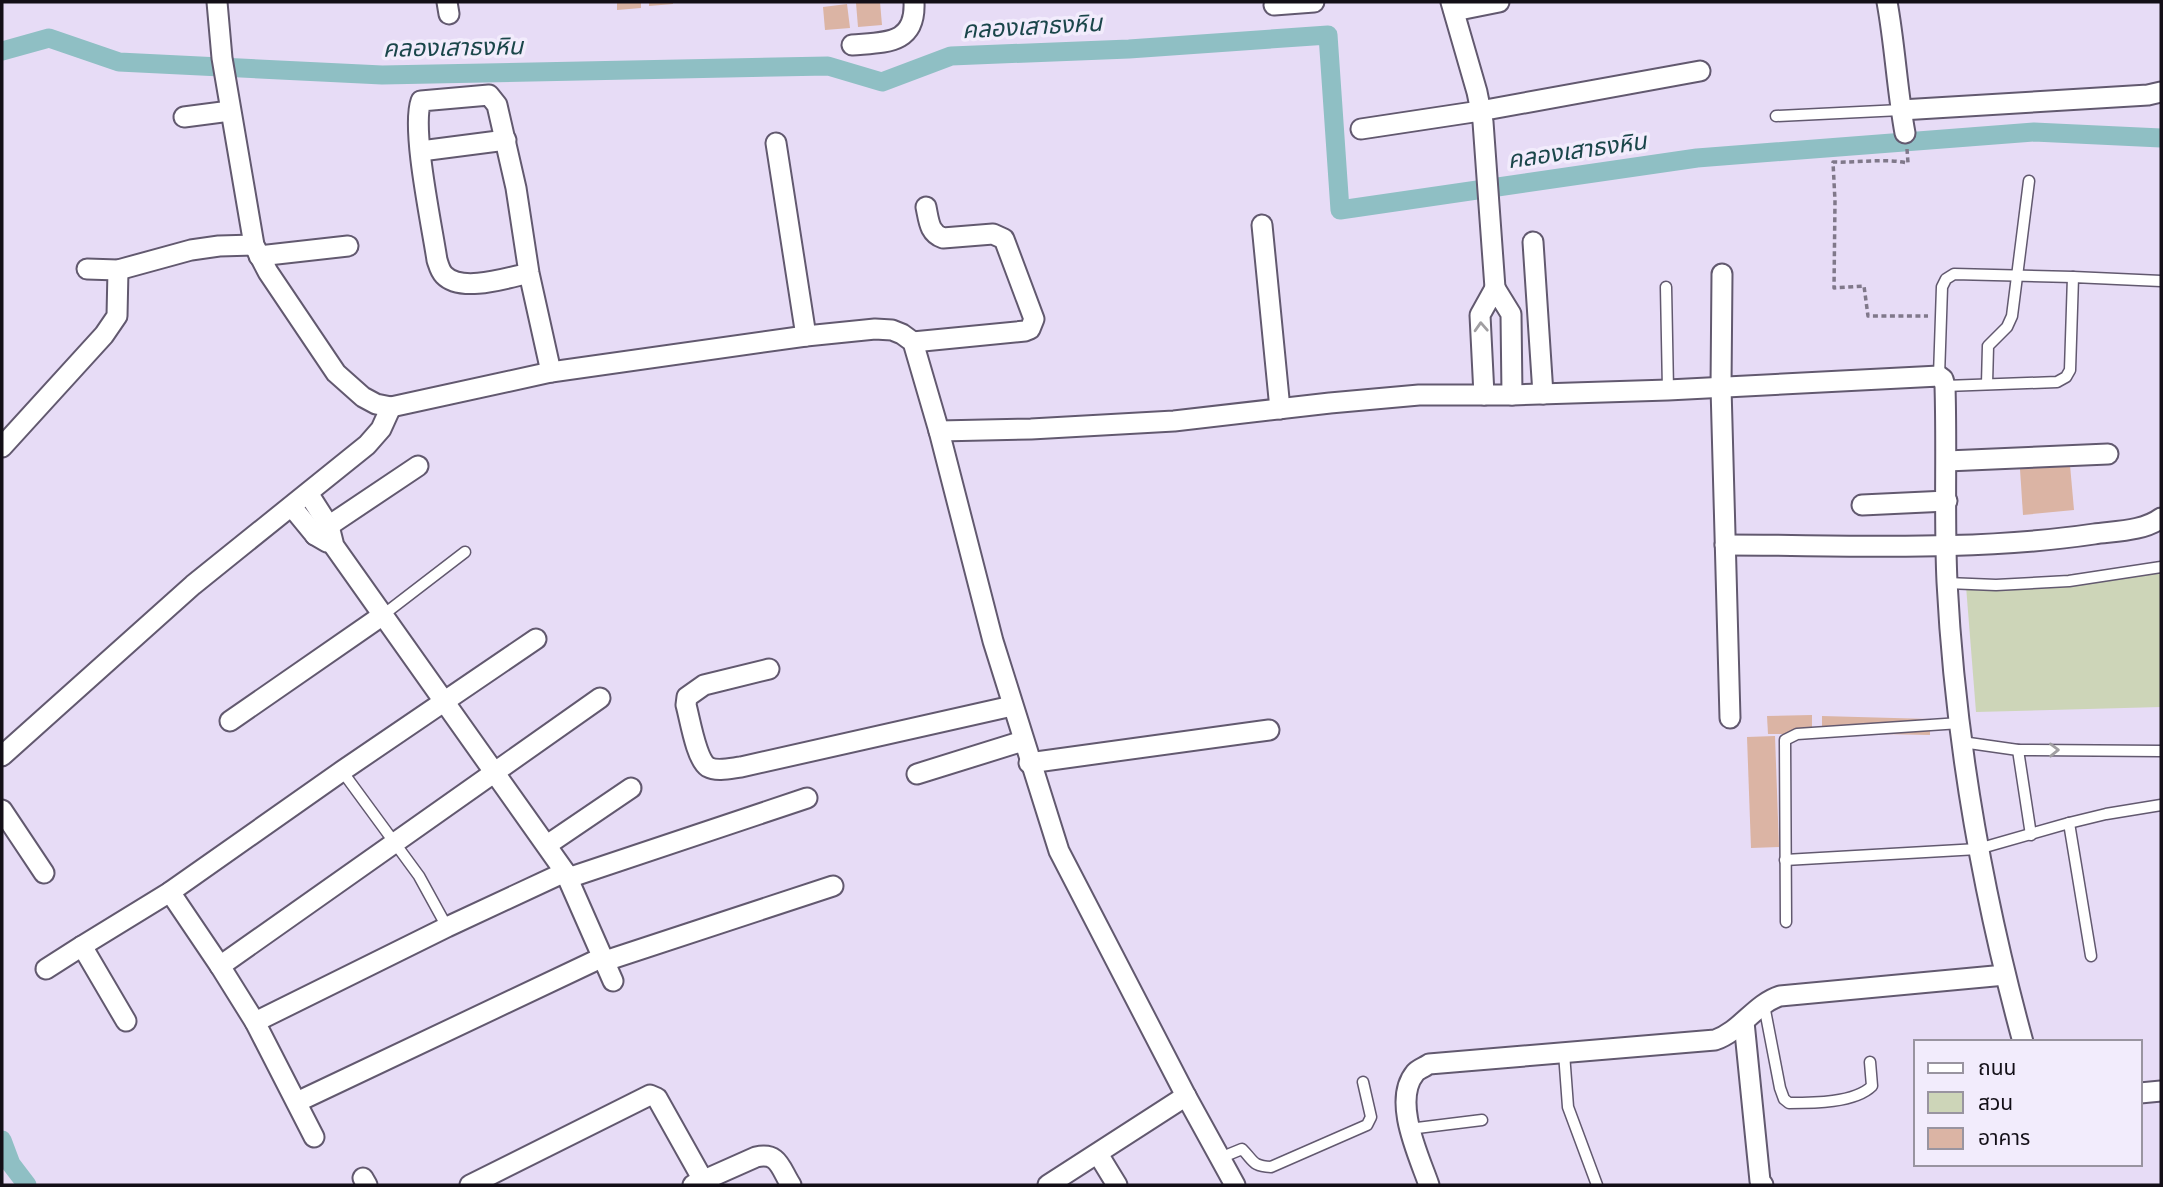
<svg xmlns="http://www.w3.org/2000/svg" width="2163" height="1187" font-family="'Sofia Sans Condensed','Noto Sans Thai',sans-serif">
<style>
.green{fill:#cdd5b8}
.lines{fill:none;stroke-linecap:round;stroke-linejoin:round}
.canal{stroke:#8fbfc4;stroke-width:19}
.building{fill:#dbb4a4}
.lane-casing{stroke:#62596f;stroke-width:13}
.street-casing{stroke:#62596f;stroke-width:23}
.path{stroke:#80788a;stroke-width:3.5;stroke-dasharray:5 3.5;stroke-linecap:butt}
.lane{stroke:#fff;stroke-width:10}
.street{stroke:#fff;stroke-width:19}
.oneway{stroke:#a19fa2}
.labels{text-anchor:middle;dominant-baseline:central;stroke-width:7;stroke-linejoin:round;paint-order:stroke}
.water-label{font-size:24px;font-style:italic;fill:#1a464a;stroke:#f2ecfc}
</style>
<rect width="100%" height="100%" fill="#e7dcf6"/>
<path class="green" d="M2161 564V707L1976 712 1966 586Z"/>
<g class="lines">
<g class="canal">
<path d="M2 51 49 38 119 62 382 75 828 66 882 82 951 56 1129 49 1328 35 1340 210 1697 158 2034 132 2161 138"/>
<path d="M2 1140 11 1164 27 1185"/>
</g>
</g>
<g class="building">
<path d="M617 2H641V8L617 10Z"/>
<path d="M649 2H673V4L649 6Z"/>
<path d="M880 2 882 25 858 27 856 3Z"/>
<path d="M847 4 850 28 825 30 823 7Z"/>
<path d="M2070 465 2074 510 2023 515 2020 469Z"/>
<path d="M1812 715V734H1768L1767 716Z"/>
<path d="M1822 716 1930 719V735L1822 733Z"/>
<path d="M1775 736 1779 847 1751 848 1747 737Z"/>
</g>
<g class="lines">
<g class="lane-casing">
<g id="lane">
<path d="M1776 116 1901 110"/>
<path d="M1666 287 1668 390"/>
<path d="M1939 376 1942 287 1946 279 1954 274 2073 277"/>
<path d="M1987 384 1988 346 2007 327 2012 316 2029 181"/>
<path d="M1945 386 2057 382 2066 377 2070 370 2073 277 2161 281"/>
<path d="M1947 583 1996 585 2069 581 2161 567"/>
<path d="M383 615 465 552"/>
<path d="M1962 742 2018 750 2161 751"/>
<path d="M2018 750 2031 835"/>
<path d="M342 771 419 876 447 927"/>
<path d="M2069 823 2091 956"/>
<path d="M1785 860 1978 849 2069 823 2106 814 2161 805"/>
<path d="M1786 922 1785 740 1797 734 1960 723"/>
<path d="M1764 1005 1780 1088 1784 1099 1789 1103C1813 1103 1855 1103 1872 1086L1870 1062"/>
<path d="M1564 1053 1568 1107 1597 1185"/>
<path d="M1409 1129 1482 1120"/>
<path d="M1220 1158 1242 1149C1254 1161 1252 1166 1271 1167L1367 1125 1371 1117 1363 1082"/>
</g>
</g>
<g class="street-casing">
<g id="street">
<path d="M217 2 222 58 254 245 268 272 336 373 363 397 376 404 391 407 551 372 806 336 875 329 892 330 902 334 913 342 939 431 993 641 1059 851 1186 1096 1235 1185"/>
<path d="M447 2 449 14"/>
<path d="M1451 2 1477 92 1483 122 1495 288"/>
<path d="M1887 2C1895 45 1897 90 1905 133"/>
<path d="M1274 5 1314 2"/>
<path d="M1454 11 1499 2"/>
<path d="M852 45C885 42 916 45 914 2"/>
<path d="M1901 110 2148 95 2161 92"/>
<path d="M184 117 230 111"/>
<path d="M1361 129 1480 111 1700 71"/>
<path d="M776 143 806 336"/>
<path d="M421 151 506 140"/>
<path d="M1262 225 1280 409"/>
<path d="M1533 242 1543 394"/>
<path d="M259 256 348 246"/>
<path d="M87 269 118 270 191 250 219 246 254 245"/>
<path d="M529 273C507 278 461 293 444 275 440 271 439 266 437 260 432 226 411 129 421 101L489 95 497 105 516 188 529 273 551 372"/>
<path d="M1722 274 1721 387 1730 718"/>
<path d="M913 342 1025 331 1030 329 1034 319 1004 239 993 234 943 238C929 233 929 221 926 207"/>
<path d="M1484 395 1480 315 1495 288 1511 314 1512 395"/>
<path d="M939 431 1031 429 1174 421 1330 403 1419 395H1512L1668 390 1939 376 1943 379 1945 386C1947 451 1944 517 1947 582 1955 738 1982 892 2023 1042"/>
<path d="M2 447 104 335 117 316 118 270"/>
<path d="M1947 461 2108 454"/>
<path d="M308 493 329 526 334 546 565 872 613 981"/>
<path d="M1862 505 1947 501"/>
<path d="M292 507 315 535 327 542"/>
<path d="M315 535 418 466"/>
<path d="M1725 545C1848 545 1973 552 2094 534 2116 531 2144 531 2161 518"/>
<path d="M769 669 704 685 687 697 686 705C690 719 696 759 708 767 717 772 732 768 741 767L1012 706"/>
<path d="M230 721 383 615"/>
<path d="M2 756 193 585 367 445 381 429 391 407"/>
<path d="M1029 763 1269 730"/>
<path d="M917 774 1023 741"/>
<path d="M2 810 44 873"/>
<path d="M547 845 631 788"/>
<path d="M568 878 807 798"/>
<path d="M170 892 220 966 255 1022 314 1137"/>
<path d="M605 961 833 886"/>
<path d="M220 966 600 698"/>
<path d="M46 969 82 946"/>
<path d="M126 1021 82 946 170 892 342 771 536 639"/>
<path d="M255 1022 447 927 565 872"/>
<path d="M1744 1022 1760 1181 1763 1185"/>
<path d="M2140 1093 2161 1091"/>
<path d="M297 1102 603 957"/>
<path d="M1098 1154 1117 1185"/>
<path d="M363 1178 367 1185"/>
<path d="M470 1185 650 1095 657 1098 703 1180"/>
<path d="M693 1185 756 1157C779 1152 780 1168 791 1185"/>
<path d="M1048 1185 1186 1096"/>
<path d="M1429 1185C1419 1156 1392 1101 1415 1073 1418 1069 1425 1067 1429 1064L1715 1040C1741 1031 1755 1004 1780 996L2005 975"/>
</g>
</g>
<path class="path" d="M1907 149 1908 163C1883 158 1858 163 1833 162L1835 201 1834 288 1864 286 1868 316H1928"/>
<use href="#lane" class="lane"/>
<use href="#street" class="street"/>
</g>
<defs><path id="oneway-chevron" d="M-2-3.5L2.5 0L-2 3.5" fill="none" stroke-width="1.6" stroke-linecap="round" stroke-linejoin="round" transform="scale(1.75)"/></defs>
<g class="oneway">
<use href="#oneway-chevron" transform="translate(1481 327) rotate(-93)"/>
<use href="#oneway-chevron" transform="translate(2054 750) rotate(-1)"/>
</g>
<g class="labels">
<g class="water-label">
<text transform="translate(1032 27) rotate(-3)">คลองเสาธงหิน</text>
<text transform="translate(453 48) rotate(-1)">คลองเสาธงหิน</text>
<text transform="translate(1577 151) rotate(-8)">คลองเสาธงหิน</text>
</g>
</g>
<rect width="2163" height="1187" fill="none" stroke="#130f17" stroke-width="7"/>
<rect x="1914" y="1040" width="228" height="126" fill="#f2ecfc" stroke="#9994a0" stroke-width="2"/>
<rect x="1928" y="1063" width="35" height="10" fill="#ffffff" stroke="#9994a0" stroke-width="2"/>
<text x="1978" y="1075" font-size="21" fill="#130f17">ถนน</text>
<rect x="1928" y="1092" width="35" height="21" fill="#cdd5b8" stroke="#9994a0" stroke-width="2"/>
<text x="1978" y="1110" font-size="21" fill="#130f17">สวน</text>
<rect x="1928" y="1128" width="35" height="21" fill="#dbb4a4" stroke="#9994a0" stroke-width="2"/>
<text x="1978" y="1145" font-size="21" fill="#130f17">อาคาร</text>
</svg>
